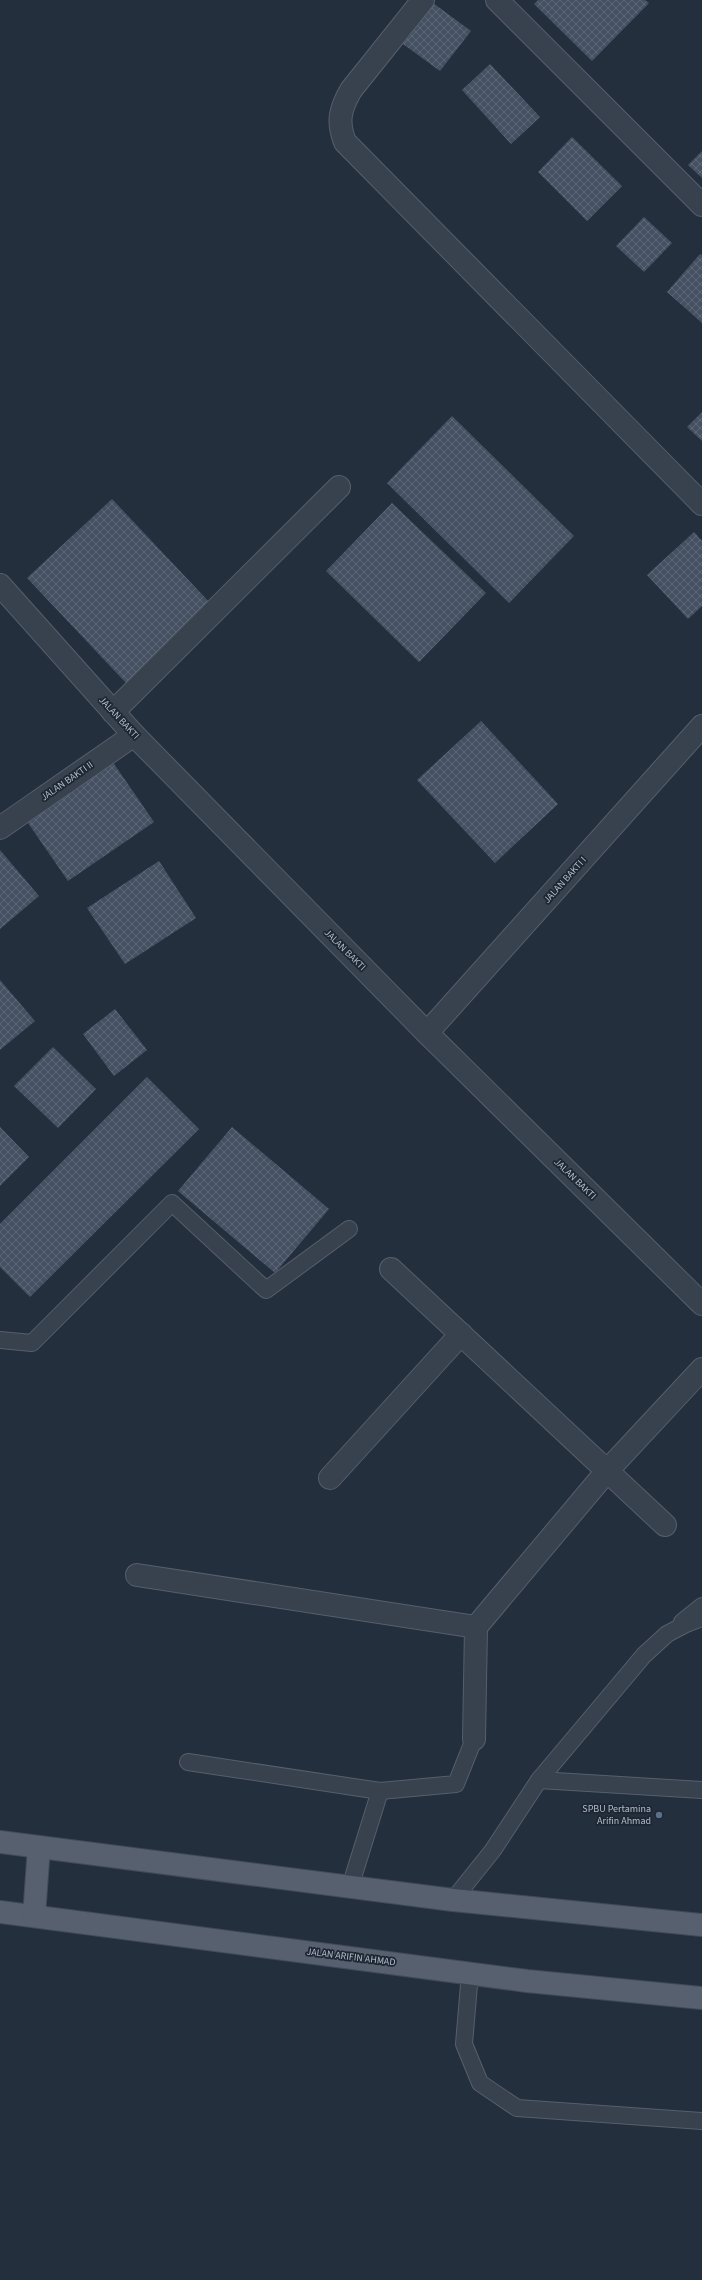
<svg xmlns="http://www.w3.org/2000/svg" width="702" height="2280" font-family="'Source Sans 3',sans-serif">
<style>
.building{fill:url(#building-cross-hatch)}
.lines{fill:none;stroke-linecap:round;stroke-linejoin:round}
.lane-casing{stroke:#565f6c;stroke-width:18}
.street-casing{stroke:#565f6c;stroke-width:24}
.primary-casing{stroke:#414a57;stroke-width:24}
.lane{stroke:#38414e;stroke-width:16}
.street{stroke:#38414e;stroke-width:22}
.primary{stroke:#56606e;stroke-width:22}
.service-dot{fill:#5c6f8a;stroke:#1d2633;stroke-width:1.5}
.labels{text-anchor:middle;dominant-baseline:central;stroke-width:3.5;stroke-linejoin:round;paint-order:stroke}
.street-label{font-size:10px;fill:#b4bcc9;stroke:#1d2633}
.poi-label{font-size:10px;fill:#b4bcc9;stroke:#1d2633;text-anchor:end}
</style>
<defs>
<pattern id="building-cross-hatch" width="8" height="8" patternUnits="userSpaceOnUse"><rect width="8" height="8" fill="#455162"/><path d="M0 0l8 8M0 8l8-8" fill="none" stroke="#5d6877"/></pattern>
</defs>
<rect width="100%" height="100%" fill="#242f3e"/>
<g class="building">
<path d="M538 0H645L649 3 592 61 534 4Z"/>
<path d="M433 3 471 31 440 71 403 44Z"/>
<path d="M490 64 540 117 511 144 462 90Z"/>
<path d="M572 137 622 186 587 221 538 172Z"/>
<path d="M702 151V178L688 165Z"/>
<path d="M644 217 672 243 644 272 616 246Z"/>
<path d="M700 254 702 255V323L667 292Z"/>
<path d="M702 412V441L687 427Z"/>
<path d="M452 416 574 536 509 603 387 483Z"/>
<path d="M112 499 212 605 127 684 27 578Z"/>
<path d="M392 503 486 593 419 662 326 571Z"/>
<path d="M694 532 702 541V606L688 619 647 575Z"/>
<path d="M481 721 558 804 495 863 417 780Z"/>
<path d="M112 761 154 822 68 881 26 820Z"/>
<path d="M0 850 39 896 0 929Z"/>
<path d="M159 861 196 918 125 964 87 908Z"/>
<path d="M0 980 35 1021 0 1050Z"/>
<path d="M115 1009 147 1050 114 1076 83 1034Z"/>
<path d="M53 1047 96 1089 58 1128 14 1086Z"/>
<path d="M147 1077 199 1129 30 1297 0 1267V1224Z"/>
<path d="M0 1127 29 1157 0 1186Z"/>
<path d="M232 1127 329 1209 275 1273 178 1191Z"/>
</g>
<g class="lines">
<g class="lane-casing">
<g id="lane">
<path d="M0 1340 32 1343 172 1203 266 1290 349 1229"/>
<path d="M682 1622 702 1606"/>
<path d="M188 1762 380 1791 456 1784 474 1739"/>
<path d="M539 1780 702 1790"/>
<path d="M350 1887 380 1791"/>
<path d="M453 1900 493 1850 539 1780 644 1655 667 1634 686 1624 702 1618"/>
<path d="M470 1973 464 2044 480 2083 517 2108 702 2121"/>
</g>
</g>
<g class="street-casing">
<g id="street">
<path d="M423 0 351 90C340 109 337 122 345 142L702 504"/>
<path d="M497 0 702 205"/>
<path d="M0 585 134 735 427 1033 702 1304"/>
<path d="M113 712 339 487"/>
<path d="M0 828 134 735"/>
<path d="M427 1033 702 726"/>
<path d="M391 1269 665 1525"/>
<path d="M330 1478 461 1334"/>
<path d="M137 1575 476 1627 607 1471 702 1369"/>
<path d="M474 1739 476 1627"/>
</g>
</g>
<g class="primary-casing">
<g id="primary">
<path d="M0 1842 453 1900 702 1925"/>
<path d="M0 1912 527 1981 702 1998"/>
<path d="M34 1916 39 1847"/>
</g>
</g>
<use href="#lane" class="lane"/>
<use href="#street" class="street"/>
<use href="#primary" class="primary"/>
</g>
<circle class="service-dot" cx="659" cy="1815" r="4"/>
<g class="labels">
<g class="street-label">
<text transform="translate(119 718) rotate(47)">JALAN BAKTI</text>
<text transform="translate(67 781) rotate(-35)">JALAN BAKTI II</text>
<text transform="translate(565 880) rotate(-48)">JALAN BAKTI I</text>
<text transform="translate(345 950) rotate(45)">JALAN BAKTI</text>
<text transform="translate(575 1179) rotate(44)">JALAN BAKTI</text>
<text transform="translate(351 1957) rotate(7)">JALAN ARIFIN AHMAD</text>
</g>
<g class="poi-label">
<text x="651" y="1809">SPBU Pertamina<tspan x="651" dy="12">Arifin Ahmad</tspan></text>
</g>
</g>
</svg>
